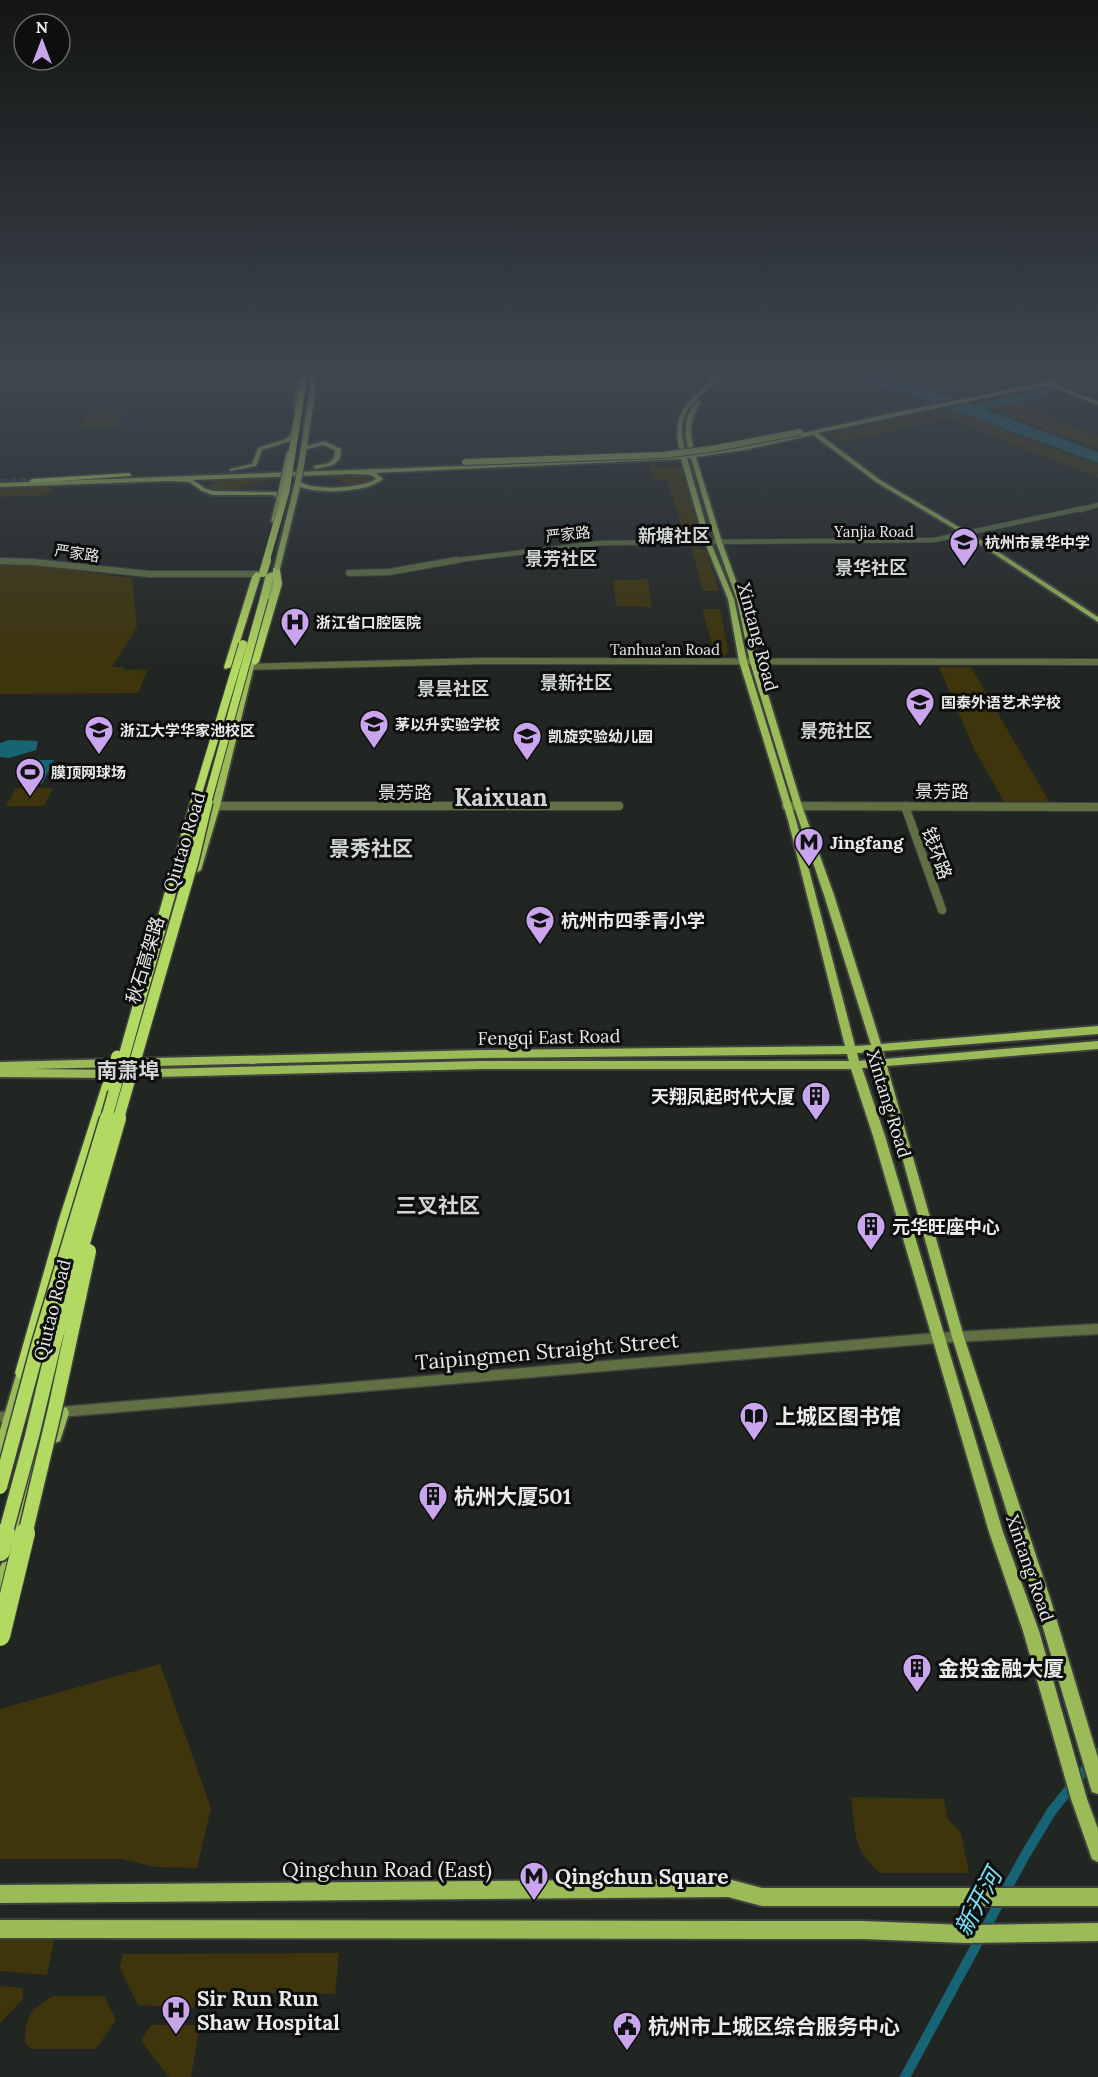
<svg xmlns="http://www.w3.org/2000/svg" width="1098" height="2077" font-family="Lora,'Noto Sans SC',serif">
<style>
.green{fill:#3f350c}
.water{fill:#166474}
.lines{fill:none;stroke-linecap:round;stroke-linejoin:round}
.canal{stroke:#166474;stroke-width:10}
.ferry{stroke:#7ce0f8;stroke-width:1.5;stroke-dasharray:4 3;stroke-linecap:butt}
.highway-tunnel{stroke:#404441;stroke-width:7;stroke-dasharray:7 3;stroke-linecap:butt}
.minor-far3-casing{stroke:#3e423f;stroke-width:6}
.minor-far2-casing{stroke:#3e423f;stroke-width:8}
.minor-far1-casing{stroke:#3e423f;stroke-width:10}
.minor-casing{stroke:#3e423f;stroke-width:13}
.major-casing{stroke:#3e423f;stroke-width:4}
.highway-casing{stroke:#3e423f;stroke-width:3}
.minor-far3{stroke:#607042;stroke-width:4.5}
.minor-far2{stroke:#607042;stroke-width:6}
.minor-far1{stroke:#607042;stroke-width:8}
.minor{stroke:#607042;stroke-width:10}
.major{fill:#9bbb59;fill-rule:evenodd}
.highway{fill:#b2d961;fill-rule:evenodd}
.major-bridge-casing{stroke:#3e423f;stroke-width:8;stroke-linecap:butt}
.highway-bridge-far4-casing{stroke:#3e423f;stroke-width:8;stroke-linecap:butt}
.highway-bridge-far3-casing{stroke:#3e423f;stroke-width:10;stroke-linecap:butt}
.highway-bridge-far2-casing{stroke:#3e423f;stroke-width:14;stroke-linecap:butt}
.highway-bridge-far1-casing{stroke:#3e423f;stroke-width:17;stroke-linecap:butt}
.highway-bridge-casing{stroke:#3e423f;stroke-width:22;stroke-linecap:butt}
.major-bridge{stroke:#9bbb59;stroke-width:6}
.highway-bridge-far4{stroke:#b2d961;stroke-width:7}
.highway-bridge-far3{stroke:#b2d961;stroke-width:8}
.highway-bridge-far2{stroke:#b2d961;stroke-width:11}
.highway-bridge-far1{stroke:#b2d961;stroke-width:14}
.highway-bridge{stroke:#b2d961;stroke-width:20}
.labels{text-anchor:middle;dominant-baseline:central;stroke-width:6;stroke-linejoin:round;paint-order:stroke}
.far-street-label{font-size:15px;fill:#e9ebe9;stroke:#0d0e0d}
.far-poi-label{font-size:15px;font-weight:bold;fill:#e9ebe9;stroke:#0d0e0d;text-anchor:start}
.far-quarter-label{font-size:18px;font-weight:bold;fill:#d0d5d1;stroke:#0d0e0d}
.street-label{font-size:18px;fill:#e9ebe9;stroke:#0d0e0d}
.poi-label{font-size:18px;font-weight:bold;fill:#e9ebe9;stroke:#0d0e0d;text-anchor:start}
.quarter-label{font-size:21px;font-weight:bold;fill:#d0d5d1;stroke:#0d0e0d}
.near-street-label{font-size:21px;fill:#e9ebe9;stroke:#0d0e0d}
.near-poi-label{font-size:21px;font-weight:bold;fill:#e9ebe9;stroke:#0d0e0d;text-anchor:start}
.district-label{font-size:24px;font-weight:bold;fill:#d0d5d1;stroke:#0d0e0d}
.near-water-label{font-size:24px;font-style:italic;fill:#7ce0f8;stroke:#0d0e0d}
</style>
<rect width="100%" height="100%" fill="#222623"/>
<g class="green">
<path d="M0 376H252L81 383 0 395Z"/>
<path d="M1098 376V384L1025 403 1036 411 1098 435V449L974 403Z"/>
<path d="M945 408 1098 465V478L949 419 840 442 830 434Z"/>
<path d="M122 410 115 428 80 429 89 411Z"/>
<path d="M650 465 681 467 702 539 686 541 667 480H652Z"/>
<path d="M366 473 377 477 376 480C345 491 345 477 317 477V475Z"/>
<path d="M278 477 277 479C258 480 223 500 209 486L219 479Z"/>
<path d="M47 487 52 489 48 495 0 497V489Z"/>
<path d="M691 546 706 551 719 591H703Z"/>
<path d="M0 564H29L132 578 137 627 112 667H124V670L148 669 138 693 0 694Z"/>
<path d="M648 579 652 607 616 606 613 580Z"/>
<path d="M702 609H720L728 651 726 655 718 657 711 641Z"/>
<path d="M939 667H971L1050 803H1005L975 751Z"/>
<path d="M16 788H53L44 806H6Z"/>
<path d="M160 1664 211 1808 197 1868 156 1867 122 1859H0V1709Z"/>
<path d="M851 1797 944 1799 948 1819 961 1833 969 1873H880C851 1847 856 1832 851 1797Z"/>
<path d="M0 1939 54 1940 47 1975 0 1971Z"/>
<path d="M339 1953 335 1994 206 1992 203 2008 138 2005 120 1968 123 1954Z"/>
<path d="M0 1986 23 1988V1999L0 2023Z"/>
<path d="M53 1996H104L116 2020 96 2049H31L25 2043C25 2016 30 2010 53 1996Z"/>
<path d="M151 2025H200L191 2077H169L141 2041Z"/>
</g>
<g class="water">
<path d="M19 376H86L0 386V378Z"/>
<path d="M841 376H881L976 405 1098 377V380L1048 391 1051 395 987 408 989 411 1098 452V463L907 393Z"/>
<path d="M9 740 38 741 36 750 9 758 0 757V743Z"/>
<path d="M35 760H54L42 784H24Z"/>
</g>
<g class="lines">
<path class="canal" d="M905 2077 1024 1857 1051 1812 1098 1753"/>
<path class="ferry" d="M0 382 51 376"/>
<path class="highway-tunnel" d="M0 482 32 481"/>
<g class="minor-far3-casing">
<g id="minor-far3">
<path d="M1080 510 1098 505"/>
<path d="M0 561H27"/>
<path d="M449 561 601 543 934 540 1084 508"/>
</g>
</g>
<g class="minor-far2-casing">
<g id="minor-far2">
<path d="M0 561 34 562 149 574H259"/>
<path d="M349 573 389 572 457 560"/>
<path d="M244 667 481 661 1098 662"/>
</g>
</g>
<g class="minor-far1-casing">
<g id="minor-far1">
<path d="M209 806H619"/>
<path d="M786 806 1098 807"/>
<path d="M905 806 942 910"/>
</g>
</g>
<g class="minor-casing">
<path id="minor" d="M0 1417 937 1338 1098 1329"/>
</g>
<g class="major-casing">
<g id="major">
<path d="M298 376H302L300 411 297 413 294 411Z"/>
<path d="M310 376H314L315 395 307 446 324 441 341 449 340 459 333 465 316 469 314 468V466L329 463 334 458 335 450 323 445 304 450 301 448 309 395Z"/>
<path d="M716 376H721C694 404 673 410 686 455H690C684 436 682 415 698 400L701 402C689 422 689 432 695 454L745 446 884 415 1076 376H1085L1051 384 1098 401V405L1046 385 818 433 880 480 974 536 1098 617V622L970 538 876 482 813 435 745 450 696 457 722 542 743 600 758 662 802 806 834 895 881 1044 1098 1026V1034L883 1051 885 1059 1098 1041V1049L887 1066 964 1337 1051 1601 1098 1758V1794L1092 1792 1090 1786 1035 1601 952 1337 877 1067 862 1068 885 1136 1003 1532 1039 1631 1087 1799 1098 1829V1862L1092 1859 1071 1799 1023 1631 989 1532 873 1136 851 1069H482L116 1078 0 1077V1062L481 1050 845 1046 788 820 739 661 728 599 705 543 681 459 376 473 383 479C367 493 319 494 300 487L275 589 259 645 220 806 201 870 196 873 191 870 212 806 251 645 269 589 295 482 300 481C312 492 363 488 376 479L371 475 352 474 193 480 206 489 214 491 277 492 283 498 277 521 274 523 271 521 277 498 273 495H213L202 491 189 482 169 481 0 487V483L514 464 681 456C669 414 687 402 716 376ZM687 458H691L716 542 737 600 750 662 794 806 824 895 871 1045 855 1046 796 820 747 661 734 599 711 543ZM873 1052 875 1059 859 1061 857 1053ZM847 1054 849 1061H482L116 1070 32 1069 481 1058Z"/>
<path d="M292 426 297 427 295 437 290 441 262 450 256 466 230 471V469L252 464 258 448 286 439 290 435Z"/>
<path d="M25 1362 30 1364 32 1368 7 1454 5 1459 0 1461V1430L18 1368 20 1364Z"/>
<path d="M62 1407 67 1408 69 1413 60 1441 55 1443 50 1441 48 1436 21 1541 19 1546 14 1548 9 1546 7 1541 37 1426 39 1421 44 1419 49 1421 51 1426 49 1432 57 1408Z"/>
<path d="M7 1561 12 1563 14 1568 5 1599 0 1602V1567L2 1563Z"/>
<path d="M728 1879 762 1888H1098V1906H762L728 1897 0 1903V1885Z"/>
<path d="M0 1920 862 1921 966 1925 1098 1923V1941L966 1943 862 1939 0 1938Z"/>
</g>
</g>
<g class="highway-casing">
<g id="highway">
<path d="M129 473 131 474V476L32 483 29 481 32 479Z"/>
<path d="M273 568 280 570 282 584 259 662 255 665 251 662 274 584 273 577 268 598 264 600 260 598 266 574 273 572Z"/>
<path d="M256 572 263 574 260 578 232 667 225 669 224 667 252 577Z"/>
<path d="M108 1080 112 1082 114 1085 73 1219 31 1373 28 1378 23 1380 18 1378 15 1373 59 1219 102 1085 104 1082Z"/>
</g>
</g>
<use href="#minor-far3" class="minor-far3"/>
<use href="#minor-far2" class="minor-far2"/>
<use href="#minor-far1" class="minor-far1"/>
<use href="#minor" class="minor"/>
<use href="#major" class="major"/>
<use href="#highway" class="highway"/>
<g class="major-bridge-casing">
<g id="major-bridge">
<path d="M465 462 662 455 711 449 800 432"/>
<path d="M298 482 304 448"/>
<path d="M280 498 289 454"/>
</g>
</g>
<g class="highway-bridge-far4-casing">
<path id="highway-bridge-far4" d="M266 561 286 491 304 376"/>
</g>
<g class="highway-bridge-far3-casing">
<g id="highway-bridge-far3">
<path d="M263 573 267 560"/>
<path d="M195 803 243 644"/>
<path d="M207 803 264 598"/>
</g>
</g>
<g class="highway-bridge-far2-casing">
<g id="highway-bridge-far2">
<path d="M108 1085 117 1056"/>
<path d="M106 1120 196 802"/>
<path d="M118 1120 193 861 207 802"/>
</g>
</g>
<g class="highway-bridge-far1-casing">
<g id="highway-bridge-far1">
<path d="M0 1487 39 1343 107 1118"/>
<path d="M5 1535 32 1436 55 1340 119 1118"/>
<path d="M25 1535 55 1409 89 1251"/>
</g>
</g>
<g class="highway-bridge-casing">
<g id="highway-bridge">
<path d="M0 1551 5 1533"/>
<path d="M0 1636 25 1533"/>
</g>
</g>
<use href="#major-bridge" class="major-bridge"/>
<use href="#highway-bridge-far4" class="highway-bridge-far4"/>
<use href="#highway-bridge-far3" class="highway-bridge-far3"/>
<use href="#highway-bridge-far2" class="highway-bridge-far2"/>
<use href="#highway-bridge-far1" class="highway-bridge-far1"/>
<use href="#highway-bridge" class="highway-bridge"/>
</g>
<linearGradient id="sky" x2="0" y2="1"><stop stop-color="#131513"/><stop offset="0.56" stop-color="#3e4750"/><stop offset="1" stop-color="#3e4750" stop-opacity="0"/></linearGradient>
<rect width="1098" height="667" fill="url(#sky)"/>
<defs>
<g id="school-pin" transform="scale(1.5)"><path d="M0 17L-7.5 6A9.5 9.5 0 1 1 7.5 6Z" fill="#c9a5ee" stroke="#0d0e0d"/><path d="M0-5L7-2L0 1L-7-2ZM-4 1L0 2.5L4 1V4Q0 6-4 4Z" fill="#111"/></g>
<g id="hospital-pin" transform="scale(1.5)"><path d="M0 17L-7.5 6A9.5 9.5 0 1 1 7.5 6Z" fill="#c9a5ee" stroke="#0d0e0d"/><path d="M-5-5h3v3.5h4V-5h3V5h-3V1.5h-4V5h-3Z" fill="#111"/></g>
<g id="university-pin" transform="scale(1.5)"><path d="M0 17L-7.5 6A9.5 9.5 0 1 1 7.5 6Z" fill="#c9a5ee" stroke="#0d0e0d"/><path d="M0-5L7-2L0 1L-7-2ZM-4 1L0 2.5L4 1V4Q0 6-4 4Z" fill="#111"/></g>
<g id="stadium-pin" transform="scale(1.5)"><path d="M0 17L-7.5 6A9.5 9.5 0 1 1 7.5 6Z" fill="#c9a5ee" stroke="#0d0e0d"/><path d="M0-5a6.5 5 0 1 0 0 10a6.5 5 0 1 0 0-10ZM-3.5-1.8h7v3.6h-7Z" fill="#111"/></g>
<g id="metro-pin" transform="scale(1.5)"><path d="M0 17L-7.5 6A9.5 9.5 0 1 1 7.5 6Z" fill="#c9a5ee" stroke="#0d0e0d"/><path d="M-5.5 5V-5H-3L0 0L3-5H5.5V5H3V-.5L0 4L-3-.5V5Z" fill="#111"/></g>
<g id="building-pin" transform="scale(1.5)"><path d="M0 17L-7.5 6A9.5 9.5 0 1 1 7.5 6Z" fill="#c9a5ee" stroke="#0d0e0d"/><path d="M-4-6H4V6H1V3H-1V6H-4ZM-2.5-4.3h1.7v1.8h-1.7ZM.8-4.3h1.7v1.8H.8ZM-2.5-1h1.7V.8h-1.7ZM.8-1h1.7V.8H.8Z" fill="#111"/></g>
<g id="library-pin" transform="scale(1.5)"><path d="M0 17L-7.5 6A9.5 9.5 0 1 1 7.5 6Z" fill="#c9a5ee" stroke="#0d0e0d"/><path d="M-6-4Q-3-5.5-.7-3.5V5Q-3 3-6 4ZM6-4Q3-5.5 .7-3.5V5Q3 3 6 4Z" fill="#111"/></g>
<g id="civic-pin" transform="scale(1.5)"><path d="M0 17L-7.5 6A9.5 9.5 0 1 1 7.5 6Z" fill="#c9a5ee" stroke="#0d0e0d"/><path d="M-.6-6.5H3V-4.5H.6V-3L4-1V1h2V6H-6V1h2V-1L-.6-3ZM-1.2 2.5V6h2.4V2.5Z" fill="#111"/></g>
</defs>
<g fill-rule="evenodd">
<use href="#school-pin" x="964" y="542"/>
<use href="#hospital-pin" x="295" y="622"/>
<use href="#school-pin" x="920" y="702"/>
<use href="#school-pin" x="374" y="724"/>
<use href="#university-pin" x="99" y="730"/>
<use href="#school-pin" x="527" y="736"/>
<use href="#stadium-pin" x="30" y="772"/>
<use href="#metro-pin" x="809" y="842"/>
<use href="#school-pin" x="540" y="920"/>
<use href="#building-pin" x="816" y="1096"/>
<use href="#building-pin" x="871" y="1226"/>
<use href="#library-pin" x="754" y="1416"/>
<use href="#building-pin" x="433" y="1496"/>
<use href="#building-pin" x="917" y="1668"/>
<use href="#metro-pin" x="534" y="1876"/>
<use href="#hospital-pin" x="176" y="2010"/>
<use href="#civic-pin" x="627" y="2026"/>
</g>
<g class="labels">
<g class="far-street-label">
<text x="874" y="531">Yanjia Road</text>
<text transform="translate(568 534) rotate(-6)">严家路</text>
<text transform="translate(77 553) rotate(8)">严家路</text>
<text x="665" y="649">Tanhua'an Road</text>
</g>
<g class="far-poi-label">
<text x="985" y="542">杭州市景华中学</text>
<text x="316" y="622">浙江省口腔医院</text>
<text x="941" y="702">国泰外语艺术学校</text>
<text x="395" y="724">茅以升实验学校</text>
<text x="120" y="730">浙江大学华家池校区</text>
<text x="548" y="736">凯旋实验幼儿园</text>
<text x="51" y="772">膜顶网球场</text>
</g>
<g class="far-quarter-label">
<text x="674" y="535">新塘社区</text>
<text x="561" y="558">景芳社区</text>
<text x="871" y="567">景华社区</text>
<text x="576" y="682">景新社区</text>
<text x="453" y="688">景昙社区</text>
<text x="836" y="730">景苑社区</text>
</g>
<g class="street-label">
<text transform="translate(758 637) rotate(75)">Xintang Road</text>
<text x="942" y="791">景芳路</text>
<text x="405" y="792">景芳路</text>
<text transform="translate(184 842) rotate(-73)">Qiutao Road</text>
<text transform="translate(937 853) rotate(70)">钱环路</text>
<text transform="translate(145 960) rotate(-73)">秋石高架路</text>
<text transform="translate(549 1037) rotate(-1)">Fengqi East Road</text>
<text transform="translate(889 1104) rotate(73)">Xintang Road</text>
<text transform="translate(52 1310) rotate(-76)">Qiutao Road</text>
<text transform="translate(1030 1568) rotate(71)">Xintang Road</text>
</g>
<g class="poi-label">
<text x="830" y="842">Jingfang</text>
<text x="561" y="920">杭州市四季青小学</text>
<text x="795" y="1096" text-anchor="end">天翔凤起时代大厦</text>
<text x="892" y="1226">元华旺座中心</text>
</g>
<g class="quarter-label">
<text x="371" y="848">景秀社区</text>
<text x="128" y="1070">南萧埠</text>
<text x="438" y="1205">三叉社区</text>
</g>
<g class="near-street-label">
<text transform="translate(547 1351) rotate(-5)">Taipingmen Straight Street</text>
<text x="387" y="1869">Qingchun Road (East)</text>
</g>
<g class="near-poi-label">
<text x="775" y="1416">上城区图书馆</text>
<text x="454" y="1496">杭州大厦501</text>
<text x="938" y="1668">金投金融大厦</text>
<text x="555" y="1876">Qingchun Square</text>
<text x="197" y="1998">Sir Run Run<tspan x="197" dy="24">Shaw Hospital</tspan></text>
<text x="648" y="2026">杭州市上城区综合服务中心</text>
</g>
<g class="district-label">
<text x="501" y="797">Kaixuan</text>
</g>
<g class="near-water-label">
<text transform="translate(978 1902) rotate(-62)">新开河</text>
</g>
</g>
<g transform="translate(42 42)"><circle r="28" fill="#0d0e0d" stroke="#656665" stroke-width="1.5"/>
<path d="M0-4.5L10 22L0 15L-10 22Z" fill="#c9a5ee"/>
<text y="-9" font-size="16" font-weight="bold" text-anchor="middle" fill="#e9ebe9">N</text>
</g>
</svg>
